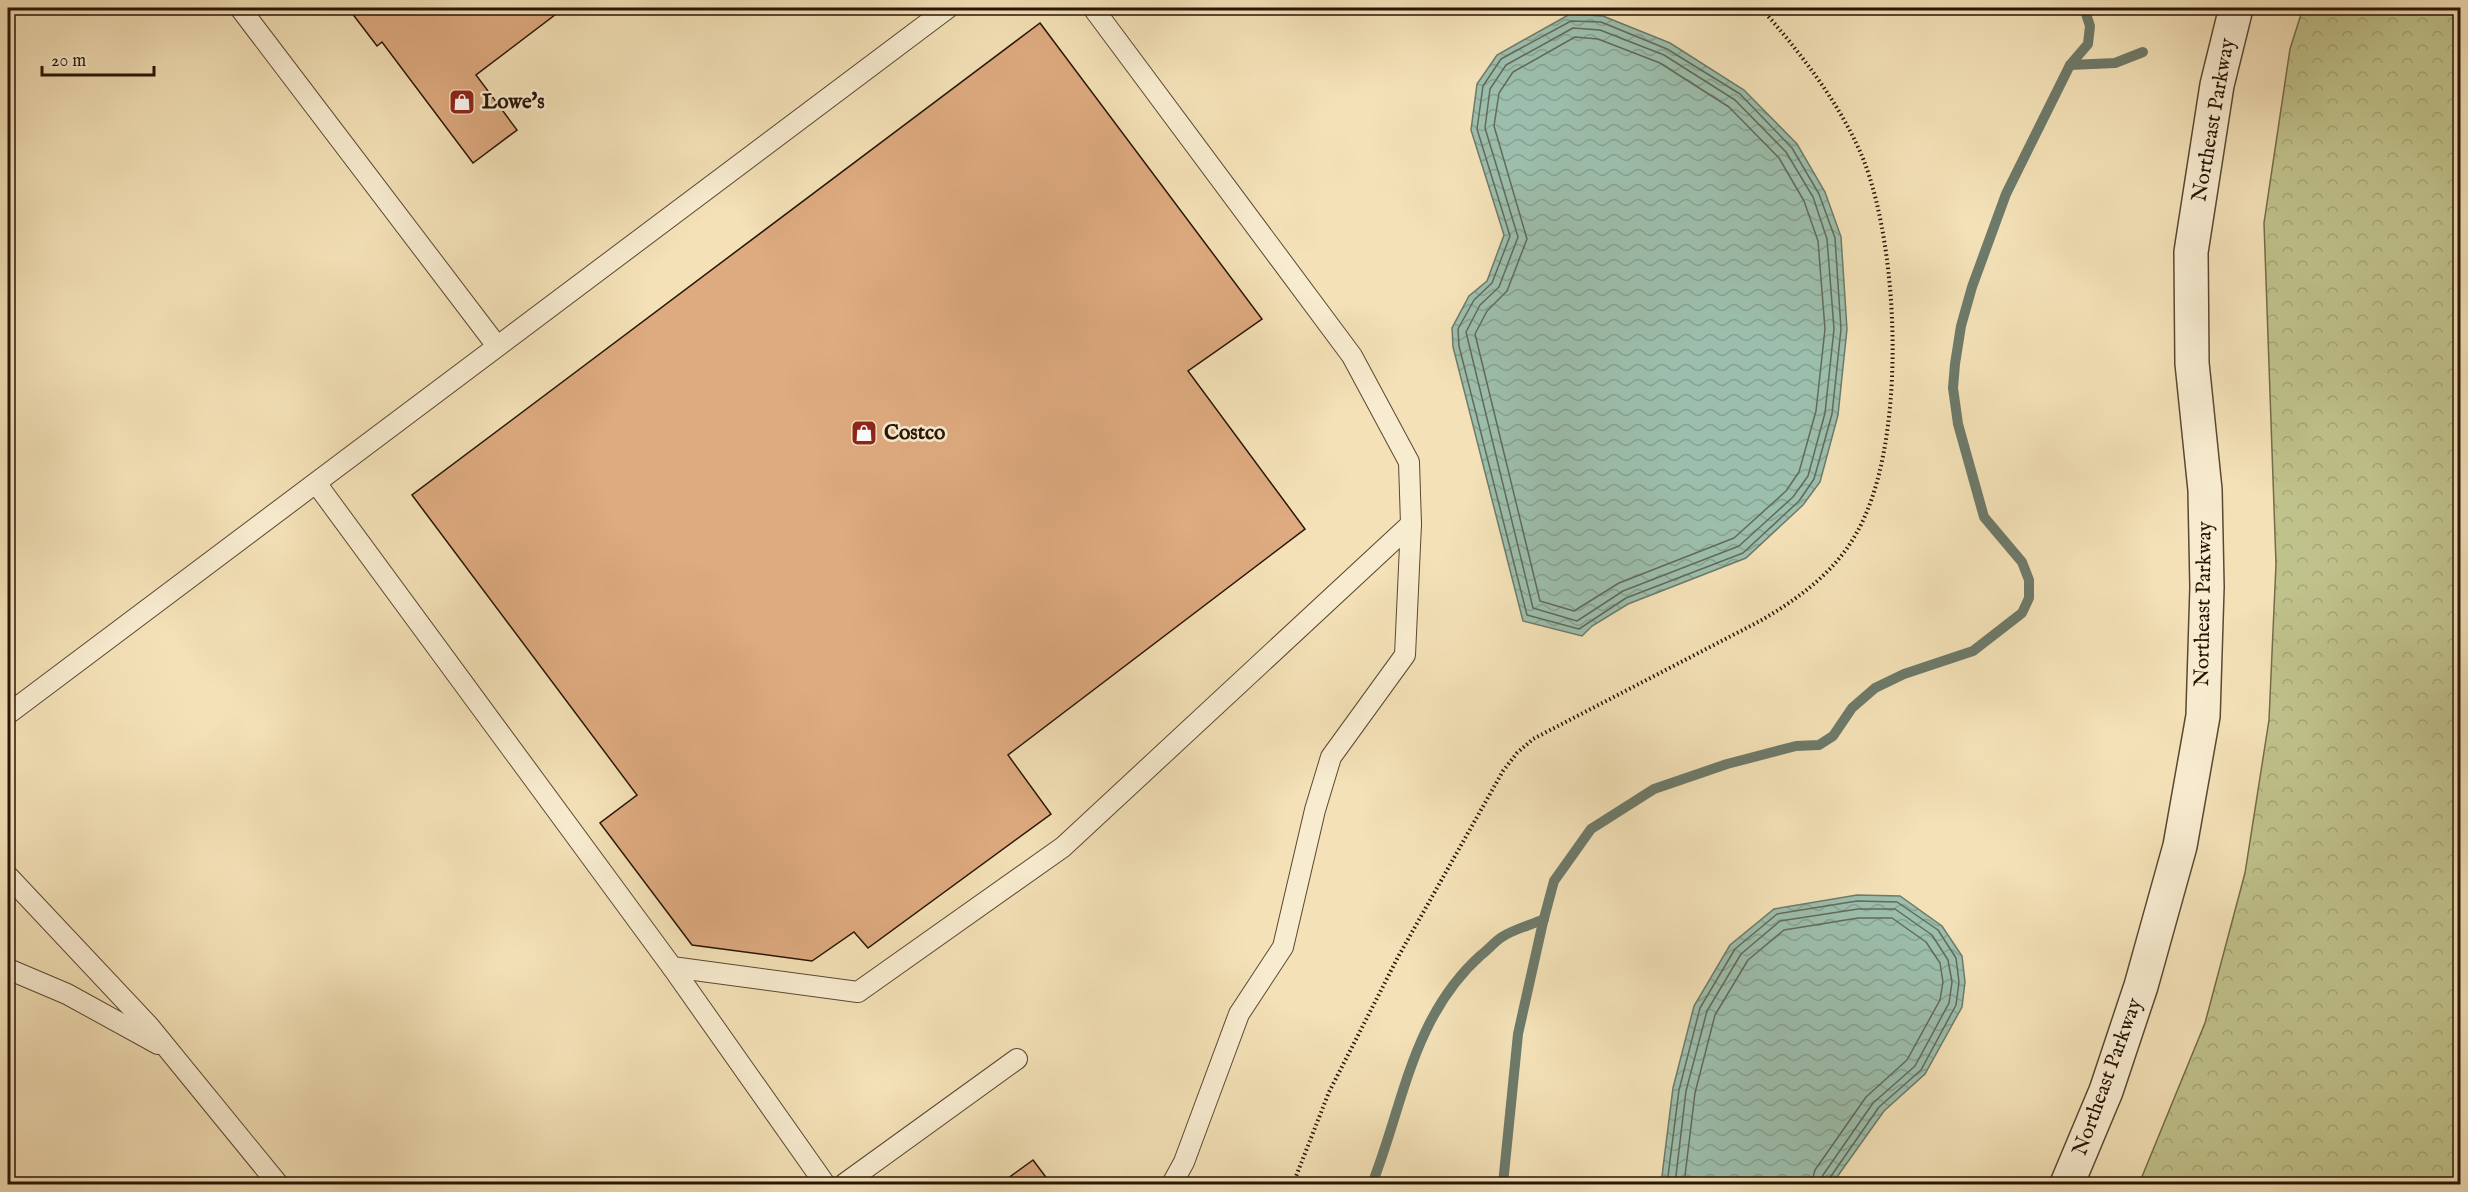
<svg xmlns="http://www.w3.org/2000/svg" width="2468" height="1192" font-family="'IM FELL English',serif">
<style>
.forest{fill:url(#forest-crowns);stroke:#746c48;stroke-width:1.5}
.water{fill:url(#water-waves);stroke:#6d7a6a;stroke-width:1.5}
.lines{fill:none;stroke-linecap:round;stroke-linejoin:round}
.shore{stroke:#626a59;stroke-width:1.5}
.stream{stroke:#6d7a6a;stroke-width:10}
.building{fill:#deaa80;stroke:#271506;stroke-width:1.5}
.service-casing{stroke:#5a4832;stroke-width:22}
.tertiary-casing{stroke:#5a4832;stroke-width:36}
.path{stroke:#271506;stroke-width:4;stroke-dasharray:1.5 3;stroke-linecap:butt}
.service{stroke:#f8ecd0;stroke-width:20}
.tertiary{stroke:#f8ecd0;stroke-width:33}
.labels{text-anchor:middle;dominant-baseline:central;stroke-width:5;stroke-linejoin:round;paint-order:stroke}
.poi-label{font-size:21px;font-weight:bold;fill:#271506;stroke:#f8ecd0;text-anchor:start}
.street-label{font-size:21px;fill:#271506;stroke:#f8ecd0}
</style>
<defs>
<pattern id="forest-crowns" width="20" height="18" patternUnits="userSpaceOnUse" patternTransform="scale(1.5)"><rect width="20" height="18" fill="#c0c28b"/><path d="M2 6a3 3 0 1 1 6 0M12 15a3 3 0 1 1 6 0" fill="none" stroke="#a5a676"/></pattern>
<pattern id="water-waves" width="16" height="10" patternUnits="userSpaceOnUse" patternTransform="scale(1.5)"><rect width="16" height="10" fill="#9cbeac"/><path d="M0 5q4-4 8 0t8 0" fill="none" stroke="#86a292"/></pattern>
</defs>
<rect width="100%" height="100%" fill="#f4e1b7"/>
<filter id="stains"><feTurbulence type="fractalNoise" baseFrequency=".00333" numOctaves="4"/><feColorMatrix values="0 0 0 0 .2 0 0 0 0 .09 0 0 0 0 .02 0 0 0 .5 -.17"/></filter>
<radialGradient id="worn" r=".72"><stop offset=".6" stop-color="#630" stop-opacity="0"/><stop offset="1" stop-color="#630" stop-opacity=".3"/></radialGradient>
<path class="forest" d="M2303 8H2460V1184H2139L2205 1023 2245 873 2269 720 2276 564 2264 223 2290 49Z"/>
<g class="water">
<path d="M1570 14 1603 16 1670 43 1744 90 1797 144 1825 192 1841 237 1847 329 1838 415 1820 482 1803 505 1746 558 1628 604 1592 626 1582 636 1523 621 1453 347 1452 328 1469 296 1487 281 1504 235 1471 130 1477 84 1497 55Z"/>
<path d="M1857 895 1900 896 1942 926 1962 956 1965 982 1962 1007 1925 1074 1884 1111 1832 1184H1661L1673 1088 1694 1006 1730 945 1774 909Z"/>
</g>
<g class="lines">
<g class="shore">
<path d="M1571 21 1601 22 1667 49 1740 94 1792 148 1819 194 1835 238 1841 329 1832 414 1814 479 1799 501 1743 553 1626 598 1579 629 1527 615 1459 346 1458 329 1474 300 1492 283 1510 236 1477 129 1483 86 1501 59Z"/>
<path d="M1573 28 1600 30 1664 55 1735 100 1786 152 1813 197 1827 239 1834 329 1825 413 1808 476 1793 497 1739 546 1623 591 1577 621 1533 608 1466 332 1480 305 1499 287 1518 237 1485 128 1490 89 1506 65Z"/>
<path d="M1575 37 1598 39 1660 63 1729 107 1779 158 1804 201 1818 241 1825 329 1816 411 1799 472 1786 491 1734 538 1619 583 1574 611 1540 601 1475 334 1487 311 1507 291 1527 239 1494 126 1499 93 1513 72Z"/>
<path d="M1667 1184 1679 1090 1700 1008 1735 949 1777 914 1857 901 1897 902 1938 930 1956 958 1959 982 1956 1005 1921 1070 1879 1107 1829 1179 1828 1184"/>
<path d="M1675 1184 1686 1091 1707 1011 1741 954 1780 921 1858 909H1895L1932 935 1948 960 1952 982 1949 1003 1915 1066 1873 1103 1823 1175 1820 1184"/>
<path d="M1684 1184 1695 1093 1715 1015 1748 960 1784 930 1858 918H1892L1926 942 1940 963 1943 982 1940 1000 1907 1060 1866 1097 1815 1170 1811 1184"/>
</g>
<g class="stream">
<path d="M2070 65 2115 63 2143 52"/>
<path d="M1372 1184C1404 1103 1412 1017 1481 955 1488 950 1494 942 1502 937 1514 929 1531 925 1544 919"/>
<path d="M1503 1184 1518 1034 1543 922 1554 881 1591 829 1654 789 1727 764 1796 746 1819 745 1833 736 1852 708 1875 688 1904 674 1973 651 2022 613 2029 598V580L2022 562 1984 517 1958 424 1953 388 1955 364 1961 326 1972 287 2006 194 2070 65 2088 44 2090 26 2084 8"/>
</g>
</g>
<g class="building">
<path d="M348 8H564L476 75 517 130 473 163 382 42 377 46Z"/>
<path d="M1040 23 1262 319 1188 371 1305 529 1008 755 1051 814 868 948 854 932 812 961 692 945 600 823 637 795 412 495Z"/>
<path d="M1033 1160 1051 1184H1000Z"/>
</g>
<g class="lines">
<g class="service-casing">
<g id="service">
<path d="M240 8 497 346"/>
<path d="M316 483 672 967 858 992 1063 847 1411 524 1409 462 1352 356 1093 8"/>
<path d="M8 714 948 8"/>
<path d="M8 876 149 1026 278 1184"/>
<path d="M672 967 825 1184"/>
<path d="M8 969 67 994 158 1044"/>
<path d="M844 1184 1017 1059"/>
<path d="M1172 1184 1184 1162 1239 1014 1283 947 1315 810 1331 757 1405 655 1411 524"/>
</g>
</g>
<g class="tertiary-casing">
<path id="tertiary" d="M2067 1184 2106 1091 2141 986 2180 846 2203 716 2207 587 2205 490 2192 363 2191 252 2217 85 2236 8"/>
</g>
<path class="path" d="M1293 1184 1329 1092 1398 957 1503 771 1517 753 1533 739 1760 621C1798 599 1834 573 1856 534 1907 446 1900 255 1864 161 1842 106 1800 52 1761 8"/>
<use href="#service" class="service"/>
<use href="#tertiary" class="tertiary"/>
</g>
<defs>
<g id="shop-square" transform="scale(1.35)"><rect x="-9" y="-9" width="18" height="18" rx="4" fill="#8f2418" stroke="#f8ecd0"/><path d="M-5-2.5h2.3a2.7 3.5 0 0 1 5.4 0H5L5.5 6h-11ZM-1.5-2.5h3a1.5 2.3 0 0 0-3 0Z" fill="#fff"/></g>
</defs>
<g fill-rule="evenodd">
<use href="#shop-square" x="462" y="102"/>
<use href="#shop-square" x="864" y="433"/>
</g>
<g class="labels">
<g class="poi-label">
<text x="482" y="102">Lowe's</text>
<text x="884" y="433">Costco</text>
</g>
<g class="street-label">
<text transform="translate(2214 120) rotate(-80)">Northeast Parkway</text>
<text transform="translate(2204 604) rotate(-89)">Northeast Parkway</text>
<text transform="translate(2108 1077) rotate(-70)">Northeast Parkway</text>
</g>
</g>
<rect width="2468" height="1192" fill="none" stroke="#f4e1b7" stroke-width="30"/>
<rect x="9" y="9" width="2450" height="1174" fill="none" stroke="#271506" stroke-width="3"/>
<rect x="15" y="15" width="2438" height="1162" fill="none" stroke="#271506" stroke-width="1.5"/>
<path d="M42 66v9h112v-9" fill="none" stroke="#271506" stroke-width="3"/>
<text x="51" y="66" font-size="18" fill="#271506" stroke="#f8ecd0" stroke-width="4.5" paint-order="stroke">20 m</text>
<rect width="100%" height="100%" filter="url(#stains)"/>
<rect width="100%" height="100%" fill="url(#worn)"/>
</svg>
